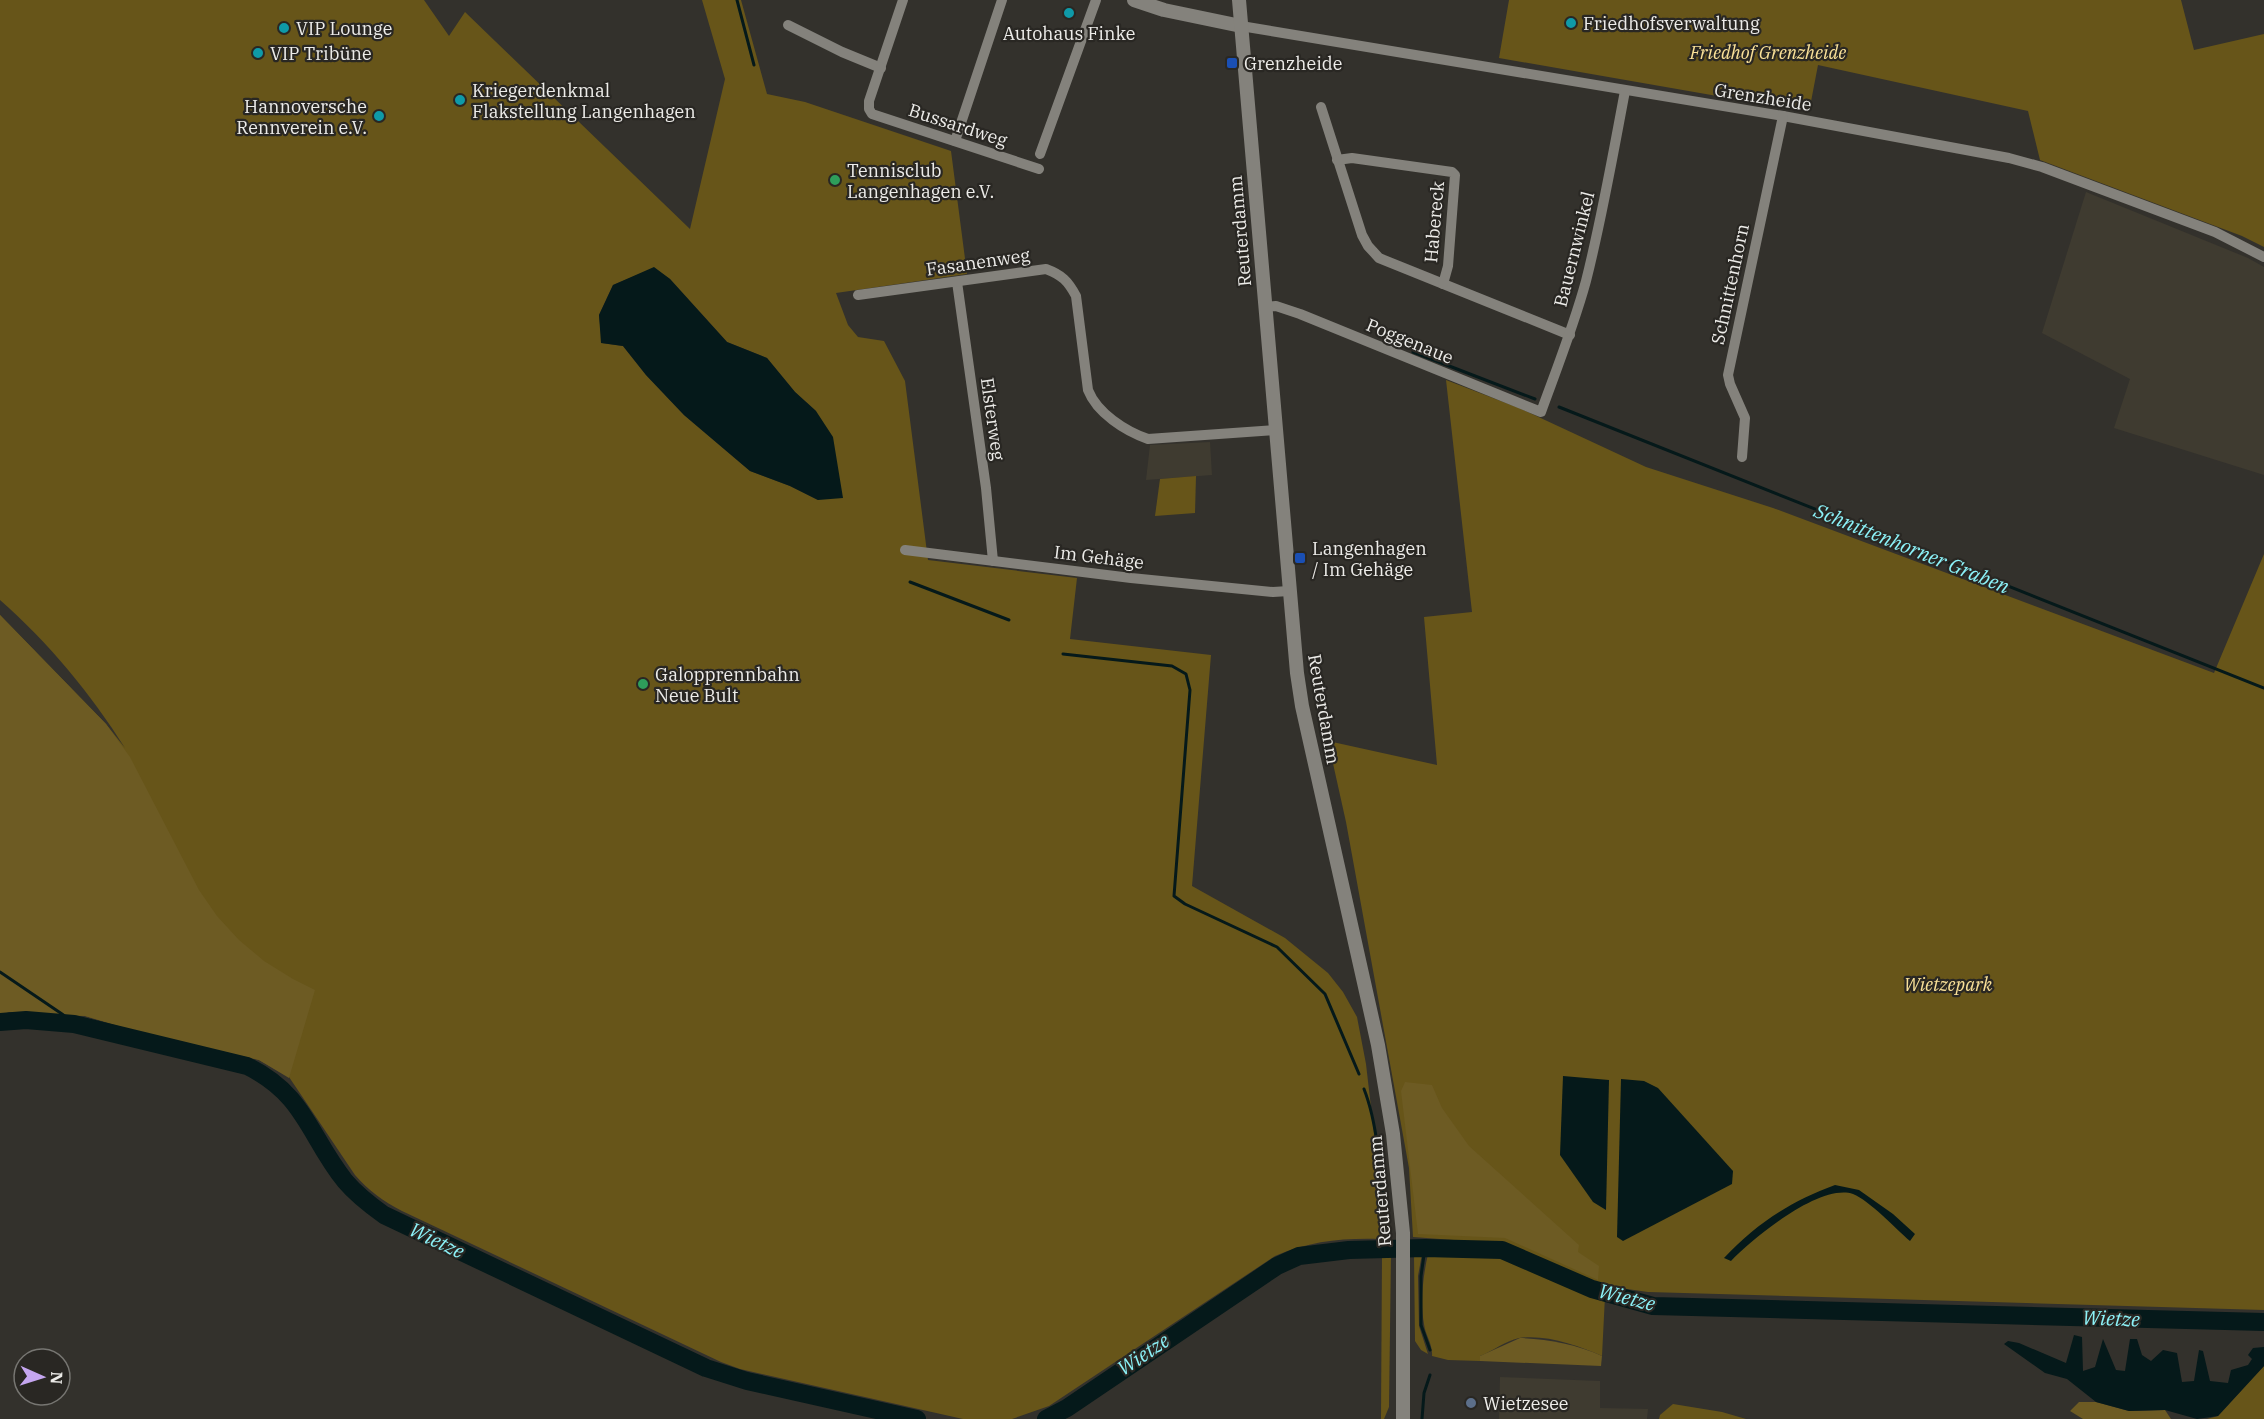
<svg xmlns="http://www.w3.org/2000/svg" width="2264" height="1419" font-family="'IBM Plex Serif',serif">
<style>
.built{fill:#3f3b30}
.green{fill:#675519;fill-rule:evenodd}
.forest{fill:#6d5b23}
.water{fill:#05191a}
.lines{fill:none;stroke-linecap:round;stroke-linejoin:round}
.stream{stroke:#05191a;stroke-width:3}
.river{stroke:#05191a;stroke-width:18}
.minor{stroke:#84827c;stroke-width:10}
.tertiary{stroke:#84827c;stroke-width:14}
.culture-dot{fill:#0f9aa8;stroke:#292723;stroke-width:2}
.transit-dot{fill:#1a4fb4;stroke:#292723;stroke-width:2}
.leisure-dot{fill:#2e9e5b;stroke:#292723;stroke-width:2}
.service-dot{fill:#5c6f8a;stroke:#292723;stroke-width:2}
.labels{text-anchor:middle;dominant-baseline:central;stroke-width:4.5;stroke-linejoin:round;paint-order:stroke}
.poi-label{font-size:18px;fill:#edece9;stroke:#292723;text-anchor:start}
.park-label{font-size:18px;font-style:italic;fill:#fae198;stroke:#292723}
.street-label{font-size:18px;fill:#edece9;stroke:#292723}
.water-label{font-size:20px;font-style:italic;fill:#8cf2f8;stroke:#292723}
</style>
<rect width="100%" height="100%" fill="#33312c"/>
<g class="built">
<path d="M2086 192 2248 258 2264 267V475L2114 428 2130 379 2042 333Z"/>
<path d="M1210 442 1212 475 1146 480 1150 445Z"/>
<path d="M1500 1377 1600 1381V1408L1648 1409 1647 1419H1499Z"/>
</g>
<g class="green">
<path d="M0 0H424L449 36 465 12 690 229 725 79 702 0H741L767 94 805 102 951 151 967 274 836 293 848 325 858 337 884 341 905 381 928 560 1077 578 1070 639 1211 655 1192 886 1285 938 1328 973 1343 992 1357 1017 1366 1064 1377 1159 1380 1239C1341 1238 1311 1241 1275 1256L1049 1406 1012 1419H963L740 1369 721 1362 402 1211C383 1201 369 1191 355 1175L289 1077 259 1060 146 1034 85 1016 9 1012 0 1015V615L106 724 125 748C91 694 48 642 0 600ZM654 268 670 279 727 342 767 358 795 392 816 411 818 500 790 486 750 471 684 415 646 375 623 346 602 343 599 315 613 285Z"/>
<path d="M1509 0H2181L2194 50 2264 34V247L2242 236 2040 160 2028 111 1818 65 1809 112 1499 58Z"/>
<path d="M1446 380 1519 408 1646 467 1773 508 2214 673 2264 554V1310L1648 1292 1599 1285 1507 1244 1413 1237 1409 1168 1346 822 1328 741 1437 765 1424 617 1472 612Z"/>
<path d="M1196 476 1195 513 1155 516 1160 479Z"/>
<path d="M1391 1253 1389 1407 1384 1419H1381L1382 1254Z"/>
<path d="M1464 1253 1501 1254 1605 1296 1602 1356C1578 1345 1545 1334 1519 1338 1505 1341 1493 1351 1480 1356V1361L1448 1360 1432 1356C1433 1344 1425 1335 1424 1324 1420 1302 1423 1276 1428 1254Z"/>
<path d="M1422 1254 1418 1276 1419 1326 1428 1354 1421 1350 1415 1341 1414 1255Z"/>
<path d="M2264 1366V1419H2207L2218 1416Z"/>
<path d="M1673 1404 1722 1412 1746 1419H1659L1660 1415Z"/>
</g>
<g class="forest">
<path d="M0 615 106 724 130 757 199 890 217 916 239 940 264 961 293 979 315 990 289 1078 259 1060 146 1034 85 1016 9 1012 0 1015Z"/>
<path d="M1405 1082 1432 1085 1442 1108 1469 1146 1579 1245 1578 1252 1599 1266 1598 1280 1505 1238 1418 1234 1401 1091Z"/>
<path d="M1520 1338C1548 1339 1576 1344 1602 1356L1601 1366 1480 1361V1356Z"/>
<path d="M2079 1402H2096L2129 1411 2165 1410 2171 1419H2083L2070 1411Z"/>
</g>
<g class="water">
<path d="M654 267 670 279 727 342 767 358 795 392 816 411 833 437 843 498 818 500 790 486 750 471 684 415 646 375 623 346 601 343 599 315 613 285Z"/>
<path d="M1563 1076 1609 1080 1606 1210 1593 1202 1560 1155Z"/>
<path d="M1621 1079 1644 1081 1658 1088 1733 1171 1732 1184 1623 1241 1617 1237Z"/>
<path d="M1835 1185 1859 1190 1893 1214 1915 1234 1910 1241C1895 1228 1870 1201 1853 1194 1820 1183 1753 1238 1731 1261L1724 1258C1756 1224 1791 1201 1835 1185Z"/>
<path d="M2074 1335 2082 1337 2083 1371 2095 1367 2103 1339 2116 1370 2125 1371 2130 1339H2137L2142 1355 2151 1361 2163 1350 2177 1353 2182 1382 2194 1381 2199 1350 2203 1351 2210 1381 2228 1383 2231 1370 2248 1365 2252 1359 2248 1355 2253 1348 2264 1347V1366L2218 1416 2197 1419 2165 1410 2129 1411 2096 1402 2067 1379 2045 1373 2004 1344 2008 1341 2019 1343 2066 1363Z"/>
</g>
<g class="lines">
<g class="stream">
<path d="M737 0 754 65"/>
<path d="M1413 352 1535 399"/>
<path d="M1559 407 2264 688"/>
<path d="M910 582 1009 620"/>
<path d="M1063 654 1172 666 1186 674 1190 690 1174 896 1185 904 1277 947 1325 994 1359 1074"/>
<path d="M0 972 62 1014 74 1024"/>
<path d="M1364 1089C1381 1132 1382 1200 1387 1247"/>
<path d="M1425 1248 1421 1276V1325L1430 1350"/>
<path d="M1422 1419 1424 1393 1430 1375"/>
</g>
<g class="river">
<path d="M0 1022 26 1020 74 1024 247 1066C305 1094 309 1136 345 1181 356 1194 370 1205 384 1215L706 1368 747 1381 917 1419"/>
<path d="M1046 1419 1067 1408 1277 1266 1299 1256 1349 1250 1425 1248 1502 1250 1592 1289 1653 1306 2264 1322"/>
</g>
<g class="minor">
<path d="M903 0 869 101V109L872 114 1039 169"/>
<path d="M788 25 842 52 881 68"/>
<path d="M1241 26 1783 116 2009 158 2042 167 2215 232 2264 257"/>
<path d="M1321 107 1362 235 1368 246 1379 258 1570 335"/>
<path d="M955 141 1002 0"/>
<path d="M1040 154 1096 0"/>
<path d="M1337 160 1352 158 1452 172 1455 175 1448 266 1443 284"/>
<path d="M957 282 986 488 993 561"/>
<path d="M858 295 1046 269C1062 275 1068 281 1076 296L1088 390C1097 413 1125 431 1148 439L1275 430"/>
<path d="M1265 307 1276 306 1300 314 1541 412C1557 368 1574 325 1586 281 1602 218 1613 154 1625 91"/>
<path d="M1742 457 1745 418 1730 384 1728 375 1783 116"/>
<path d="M905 550 1131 578 1273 592 1289 591"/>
</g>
<g class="tertiary">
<path d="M1134 0 1164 10 1241 26"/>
<path d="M1239 0 1297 673 1302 706 1378 1045 1393 1134 1403 1233V1419"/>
</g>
</g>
<g class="culture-dot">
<circle cx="1069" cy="13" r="6"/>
<circle cx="1571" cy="23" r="6"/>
<circle cx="284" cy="28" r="6"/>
<circle cx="258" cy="53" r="6"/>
<circle cx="460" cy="100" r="6"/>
<circle cx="379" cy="116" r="6"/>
</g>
<g class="transit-dot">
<rect x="1226" y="57" width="12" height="12" rx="3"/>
<rect x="1294" y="552" width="12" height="12" rx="3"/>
</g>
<g class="leisure-dot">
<circle cx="835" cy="180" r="6"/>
<circle cx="643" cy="684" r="6"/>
</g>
<circle class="service-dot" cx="1471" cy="1403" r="6"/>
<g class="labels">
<g class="poi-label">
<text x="1583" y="23">Friedhofsverwaltung</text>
<text x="296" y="28">VIP Lounge</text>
<text x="1069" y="33" text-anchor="middle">Autohaus Finke</text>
<text x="270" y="53">VIP Tribüne</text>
<text x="1244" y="63">Grenzheide</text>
<text x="472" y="90">Kriegerdenkmal<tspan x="472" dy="21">Flakstellung Langenhagen</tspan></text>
<text x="367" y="106" text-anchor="end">Hannoversche<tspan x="367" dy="21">Rennverein e.V.</tspan></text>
<text x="847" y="170">Tennisclub<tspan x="847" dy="21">Langenhagen e.V.</tspan></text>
<text x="1312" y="548">Langenhagen<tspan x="1312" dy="21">/ Im Gehäge</tspan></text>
<text x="655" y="674">Galopprennbahn<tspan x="655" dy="21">Neue Bult</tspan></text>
<text x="1483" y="1403">Wietzesee</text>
</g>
<g class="park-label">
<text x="1768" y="52">Friedhof Grenzheide</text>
<text x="1948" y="984">Wietzepark</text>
</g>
<g class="street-label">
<text transform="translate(1763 97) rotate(9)">Grenzheide</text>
<text transform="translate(958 125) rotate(18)">Bussardweg</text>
<text transform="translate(1434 222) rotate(-85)">Habereck</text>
<text transform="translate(1240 231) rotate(-95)">Reuterdamm</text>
<text transform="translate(1574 249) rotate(-76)">Bauernwinkel</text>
<text transform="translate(978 262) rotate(-8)">Fasanenweg</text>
<text transform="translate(1730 284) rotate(-78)">Schnittenhorn</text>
<text transform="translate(1410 341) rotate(22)">Poggenaue</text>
<text transform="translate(993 419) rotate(82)">Elsterweg</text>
<text transform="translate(1099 557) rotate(7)">Im Gehäge</text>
<text transform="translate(1324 709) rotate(80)">Reuterdamm</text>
<text transform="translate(1380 1191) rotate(-95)">Reuterdamm</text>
</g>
<g class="water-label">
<text transform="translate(1912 548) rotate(22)">Schnittenhorner Graben</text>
<text transform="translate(437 1240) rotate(25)">Wietze</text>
<text transform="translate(1627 1297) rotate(14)">Wietze</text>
<text transform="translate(2111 1318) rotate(2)">Wietze</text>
<text transform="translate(1143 1354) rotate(-34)">Wietze</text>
</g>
</g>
<g transform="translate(42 1377) rotate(93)"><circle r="28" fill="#292723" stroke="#777672" stroke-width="1.5"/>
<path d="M0-4.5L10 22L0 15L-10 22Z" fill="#c5a6f0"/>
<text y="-9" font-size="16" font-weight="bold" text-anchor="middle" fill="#edece9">N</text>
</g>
</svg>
